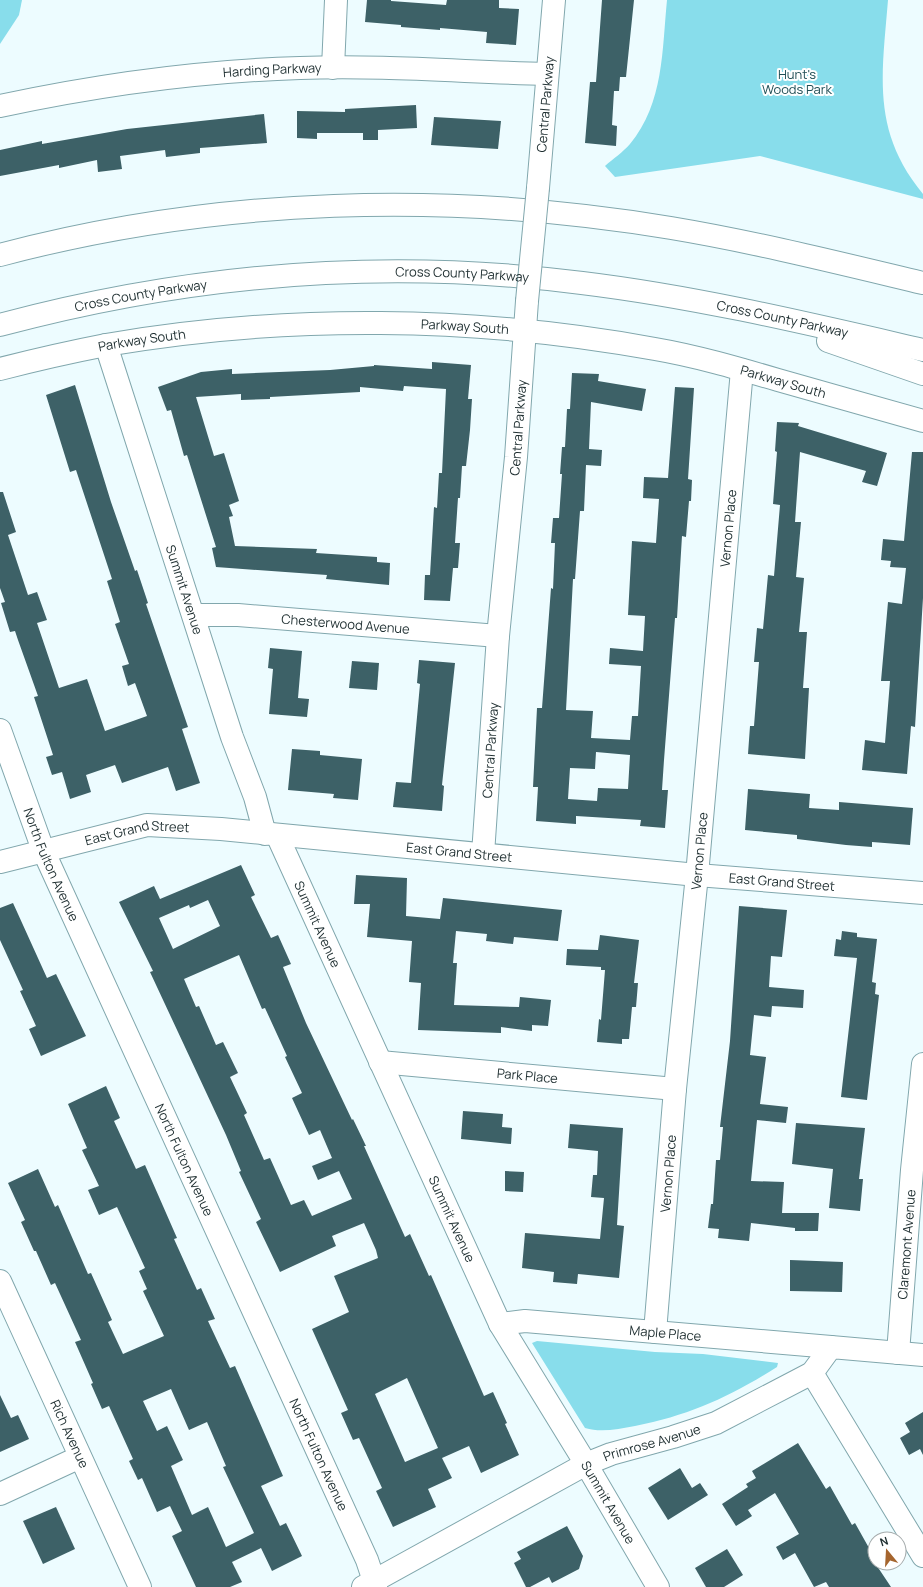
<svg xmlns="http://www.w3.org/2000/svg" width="923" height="1587" font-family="Manrope,sans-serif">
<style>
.green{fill:#88ddeb}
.building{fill:#3d6167;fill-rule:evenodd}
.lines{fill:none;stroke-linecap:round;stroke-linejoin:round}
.minor-casing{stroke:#81a7ad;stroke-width:24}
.highway-casing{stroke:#81a7ad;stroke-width:24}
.minor{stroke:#fff;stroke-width:22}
.highway{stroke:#fff;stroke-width:22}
.minor-bridge-casing{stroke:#81a7ad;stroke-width:24;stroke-linecap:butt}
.minor-bridge{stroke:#fff;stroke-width:22}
.labels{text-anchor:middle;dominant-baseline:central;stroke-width:4;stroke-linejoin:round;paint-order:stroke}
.street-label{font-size:13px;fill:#1e2e30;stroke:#fff}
.park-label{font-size:13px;fill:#225057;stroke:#fff}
</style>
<rect width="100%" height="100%" fill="#edfcff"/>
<g class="green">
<path d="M0 0H22L19 15 0 44Z"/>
<path d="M667 0H888C882 75 871 131 923 194V199L760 156 615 177 605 166C613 159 623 152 630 144 664 103 662 50 667 0Z"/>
<path d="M537 1341 655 1352 703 1354 778 1363 777 1367C729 1397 690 1415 635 1426 618 1429 601 1433 585 1428L532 1343Z"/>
</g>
<g class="building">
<path d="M367 0H391V1L446 5 447 0H499V8L519 9 516 45 486 43 487 32 440 28V30L401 27V25L365 22Z"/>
<path d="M602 0H634L626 77H620L619 91H614L612 125 617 126 616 146 585 143 590 82H596Z"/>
<path d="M416 105 417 128 378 130V140H363V133H317V139L297 138V111L345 112V109Z"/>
<path d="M264 114 267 143 200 148V153L166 157 165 150 120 156 122 169 98 172 97 160 59 168V165L0 176V150L42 141V144L127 129Z"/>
<path d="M434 117 501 121 498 149 431 145Z"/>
<path d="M432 362 471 365 468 399H472L470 430 466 466H462L460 498H458L455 543H460L458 568H453L450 601 424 600 425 575H430L434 507 437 508 439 473H442L446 389 404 386 403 391 360 387V392L270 397V399L241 400V394L196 397 214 456 224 453 239 501 229 505 233 516 229 517 235 546 317 549 316 553 377 557V562L390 563 389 585 326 579 327 575 216 567 212 548 216 547 187 455 184 456 171 410 167 411 158 387 201 372 232 369V374L330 370 374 366V365L432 369Z"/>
<path d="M572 373 599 374 598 381 646 389 642 411 591 402 589 449 602 450 601 466 586 465 584 511H580L575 579H573L566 710 593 711 591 738 630 740 632 716H638L641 666 609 664 610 648 643 651 645 616 628 615 632 541 656 543 659 499 643 498 644 477 668 478 675 387 694 388 688 479 692 480 691 501H689L686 537 682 536 677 618H675L664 760 662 790H668L665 828 640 826 641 820 576 816V824L536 821 538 787H533L537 708H542L551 588 553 589 555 543H551L553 518H559L562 474H560L562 447H565L567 409H570ZM596 752 630 755 628 789 598 788 597 801 568 799 570 768 595 769Z"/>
<path d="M75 385 111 502 135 571 137 570 148 603 146 604 188 727 182 729 200 783 176 791 168 767 122 783 115 765 86 775 91 792 70 799 62 772 52 775 46 757 53 755 34 697 38 696 18 640 15 631 10 632 1 603 5 602 0 588V492H3L16 532 8 535 28 595 37 592 47 620 37 623 59 688 87 679 105 731 147 716 135 683 128 686 122 666 129 664 115 624 120 622 107 581 112 579 76 470 70 472 46 395Z"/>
<path d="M777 422 799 423 798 426 887 453 877 486 862 482 866 471 800 452 795 522H801L796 577 804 578 799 632H807L803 688H809L805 759 748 754 750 726H754L759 662H754L757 628 763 629 768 575 774 576 780 505 773 504 777 452 775 451Z"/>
<path d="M912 452H923V598L915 727 911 726 907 774 862 770 865 740 885 743 890 681H881L888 602 902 604 906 568 890 567 891 561 881 560 883 539 904 541Z"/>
<path d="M270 648 302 651 298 698 309 699 307 717 269 714 273 669 268 668Z"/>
<path d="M419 660 455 663 442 785 444 786 442 811 393 807 396 782 411 783 420 684 417 683Z"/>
<path d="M352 661 379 663 377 690 349 688Z"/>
<path d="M292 749 320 751V755L362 759 358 800 333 798 334 794 288 790Z"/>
<path d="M748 789 810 794 809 808 839 810V802L913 808 910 845 872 842V847L846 845 797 839V835L745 830Z"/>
<path d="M241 865 255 895 251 897 271 938 278 935 291 964 283 967 306 1023 352 1120 353 1119 366 1146H364L405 1237 410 1234 429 1276 431 1275 484 1396 493 1392 507 1423 505 1424 519 1455 481 1473 469 1446 442 1458 452 1478 428 1489 436 1507 393 1527 376 1491 382 1488 359 1438 353 1440 341 1413 348 1410 312 1329 349 1312 334 1276 378 1258 376 1250 364 1223 332 1236 336 1246 280 1272 256 1222 261 1219 239 1172 241 1171 226 1135 150 972 153 971 119 902 154 886 160 899ZM208 900 220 926 173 949 159 918 189 905 190 908ZM239 955 262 1009 265 1008 287 1056 285 1057 302 1093 292 1098 309 1135 320 1130 332 1158 312 1166 318 1180 339 1171 352 1199 312 1216 304 1200 291 1205 270 1158 264 1160 244 1115 247 1113 230 1077 238 1073 223 1042 216 1045 199 1006 196 1007 184 979ZM407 1378 438 1448 405 1462 375 1394Z"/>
<path d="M356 875 407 878 406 916 440 919 443 898 562 910 558 941 514 937 513 944 486 941 487 934 456 931 453 963H457L454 1005 519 1007 520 997 551 1000 548 1026 532 1025V1031L501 1027V1033L418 1030 421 983 409 982 412 941 367 937 370 904H354Z"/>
<path d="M13 903 47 978 56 974 86 1036 41 1056 29 1029 36 1026 20 991 23 990 0 940V908Z"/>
<path d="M739 906 787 910 782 957 771 956 769 987 804 990 803 1008 772 1006 771 1017 754 1015 750 1055 766 1057 760 1104 788 1107 786 1123 757 1120 751 1181 784 1182 782 1213H819L818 1231H795V1228L751 1223 749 1241 718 1238 719 1229 708 1228 711 1204H713L716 1160H720L723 1127H720L730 1041Z"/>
<path d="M842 931 857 933V937L877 939 872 982 876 983 875 994 879 995 867 1100 841 1097 857 958 834 956 836 939 841 940Z"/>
<path d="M600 935 639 940 634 983H638L636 1007H632L629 1039H622V1044L597 1042 599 1019 601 1020 605 970H601V967L566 965 567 949 598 950Z"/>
<path d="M106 1086 120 1118 114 1121 136 1169 145 1165 177 1238 174 1239 197 1290 201 1288 215 1319 208 1321 230 1368 235 1366 283 1476 261 1486 280 1526 286 1523 302 1556 272 1571 261 1548 232 1562 242 1582 230 1587H196L172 1536 182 1531 170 1506 157 1512 142 1478 138 1480 129 1461 133 1459 109 1406 102 1409 91 1384 93 1383 75 1342 81 1340 55 1283 51 1285 36 1251H34L21 1222 25 1220 8 1183 38 1169 55 1207 58 1205 88 1274 91 1273 112 1320 108 1322 123 1354 164 1336 143 1291 147 1289 139 1271 145 1268 117 1207 99 1215 88 1190 99 1186 82 1150 87 1148 68 1104ZM171 1389 189 1430 207 1422 226 1466 223 1467 254 1533 226 1547 208 1507 192 1515 171 1466 183 1460 167 1426 157 1431 143 1401Z"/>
<path d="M463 1111 503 1114 502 1127 512 1128 511 1144 461 1139Z"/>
<path d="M796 1123 865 1128 859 1179H863L860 1211 829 1208 833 1169 792 1164Z"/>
<path d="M570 1124 623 1128 617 1225 624 1226 619 1278 578 1274 577 1284 553 1282 554 1272 522 1268 525 1233 600 1239 604 1198 591 1197 593 1175H597L598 1151 568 1148Z"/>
<path d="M505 1171 524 1172 523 1192 505 1191Z"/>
<path d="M790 1260 843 1262 842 1292 790 1291Z"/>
<path d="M0 1395 11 1418 18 1415 29 1439 0 1452Z"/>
<path d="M923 1412V1455L920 1449 909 1455 900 1438 910 1432 905 1423Z"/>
<path d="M798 1443 826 1489 830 1486 852 1525 855 1523 869 1548 868 1549 875 1563 891 1587H829L826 1582 814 1587 795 1553 783 1560 776 1547 799 1534 775 1493 748 1510 752 1516 736 1526 722 1504 748 1487 746 1484 756 1478 752 1471Z"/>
<path d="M680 1468 692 1488 700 1483 708 1495 668 1520 648 1488Z"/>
<path d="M56 1507 75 1549 43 1564 23 1521Z"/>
<path d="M567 1526 583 1556 579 1569 552 1583 549 1577 530 1587H526L514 1563 521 1559 517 1552Z"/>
<path d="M727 1549 743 1575 724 1587H706L695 1568Z"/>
</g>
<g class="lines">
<g class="minor-casing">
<g id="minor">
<path d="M333 68 336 0"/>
<path id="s1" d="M0 106C98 85 199 71 300 68 382 65 465 72 547 74"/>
<path id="s2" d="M538 188 554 0"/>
<path id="s3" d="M106 345 232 737 255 797 265 834"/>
<path id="s4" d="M0 369C35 360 70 352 106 345 286 314 475 316 655 349 696 356 737 368 778 380 826 394 875 407 923 421"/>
<path id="s5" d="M194 615H238L498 636"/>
<path id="s6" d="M0 730 43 850 367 1560 376 1587"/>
<path id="s7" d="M277 835 500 1324 586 1464 658 1587"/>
<path id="s8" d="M483 854 498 636 516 457 527 301"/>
<path id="s9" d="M0 862 147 825 221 829 697 875 923 893"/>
<path id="s10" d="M380 1062 675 1089"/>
<path id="s11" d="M0 1281 140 1587"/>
<path id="s12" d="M500 1324 525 1321 831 1347"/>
<path id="s13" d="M655 1332 675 1089 697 875 742 370"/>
<path id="s14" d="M898 1353 912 1170 923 1064"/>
<path d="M812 1373 923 1556"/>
<path d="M0 1494 80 1457"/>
<path id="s15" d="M363 1587 586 1464 611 1454 673 1437 716 1423 812 1373 831 1347 923 1355"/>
</g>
</g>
<g class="highway-casing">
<g id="highway">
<path d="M0 255C218 197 449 191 671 228 755 242 839 263 923 283"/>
<path id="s16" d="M0 325C190 274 386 258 582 283 697 297 810 324 923 350"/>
<path d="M828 341 923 374"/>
</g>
</g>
<use href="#minor" class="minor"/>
<use href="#highway" class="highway"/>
<g class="minor-bridge-casing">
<path id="minor-bridge" d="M527 301 538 188"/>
</g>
<use href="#minor-bridge" class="minor-bridge"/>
</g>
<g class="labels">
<g class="street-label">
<text stroke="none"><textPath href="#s1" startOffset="275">Harding Parkway</textPath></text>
<text stroke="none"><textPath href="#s2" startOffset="84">Central Parkway</textPath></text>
<text stroke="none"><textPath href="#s16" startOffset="467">Cross County Parkway</textPath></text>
<text stroke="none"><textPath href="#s16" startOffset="144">Cross County Parkway</textPath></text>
<text stroke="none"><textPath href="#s16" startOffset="791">Cross County Parkway</textPath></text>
<text stroke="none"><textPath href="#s4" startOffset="469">Parkway South</textPath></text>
<text stroke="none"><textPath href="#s4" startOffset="145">Parkway South</textPath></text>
<text stroke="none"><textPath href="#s4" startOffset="793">Parkway South</textPath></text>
<text stroke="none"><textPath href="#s8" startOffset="428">Central Parkway</textPath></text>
<text stroke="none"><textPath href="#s13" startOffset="807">Vernon Place</textPath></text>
<text stroke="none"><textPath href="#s3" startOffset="257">Summit Avenue</textPath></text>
<text stroke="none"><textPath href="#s5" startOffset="152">Chesterwood Avenue</textPath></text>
<text stroke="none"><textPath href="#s8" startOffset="104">Central Parkway</textPath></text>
<text stroke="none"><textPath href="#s9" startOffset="141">East Grand Street</textPath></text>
<text stroke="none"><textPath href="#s13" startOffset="483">Vernon Place</textPath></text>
<text stroke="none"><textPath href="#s9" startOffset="465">East Grand Street</textPath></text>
<text stroke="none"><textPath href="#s6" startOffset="144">North Fulton Avenue</textPath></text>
<text stroke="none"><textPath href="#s9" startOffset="789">East Grand Street</textPath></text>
<text stroke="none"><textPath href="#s7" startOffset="98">Summit Avenue</textPath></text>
<text stroke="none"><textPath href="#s10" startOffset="148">Park Place</textPath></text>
<text stroke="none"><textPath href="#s6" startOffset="468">North Fulton Avenue</textPath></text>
<text stroke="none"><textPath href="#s13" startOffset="159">Vernon Place</textPath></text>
<text stroke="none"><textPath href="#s7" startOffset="422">Summit Avenue</textPath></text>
<text stroke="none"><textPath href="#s14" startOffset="109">Claremont Avenue</textPath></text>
<text stroke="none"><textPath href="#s12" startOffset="166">Maple Place</textPath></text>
<text stroke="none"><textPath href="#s11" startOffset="168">Rich Avenue</textPath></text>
<text stroke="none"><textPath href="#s15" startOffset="324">Primrose Avenue</textPath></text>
<text stroke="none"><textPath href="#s6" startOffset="792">North Fulton Avenue</textPath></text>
<text stroke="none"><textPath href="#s7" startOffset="746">Summit Avenue</textPath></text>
</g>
<g class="park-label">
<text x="797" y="74">Hunt's<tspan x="797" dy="15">Woods Park</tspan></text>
</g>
</g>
<g transform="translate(887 1551) rotate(342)"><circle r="19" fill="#ffffff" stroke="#a5abac"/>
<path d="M0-3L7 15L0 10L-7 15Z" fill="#a5652e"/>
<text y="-6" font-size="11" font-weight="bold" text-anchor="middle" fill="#1e2e30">N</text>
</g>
</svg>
